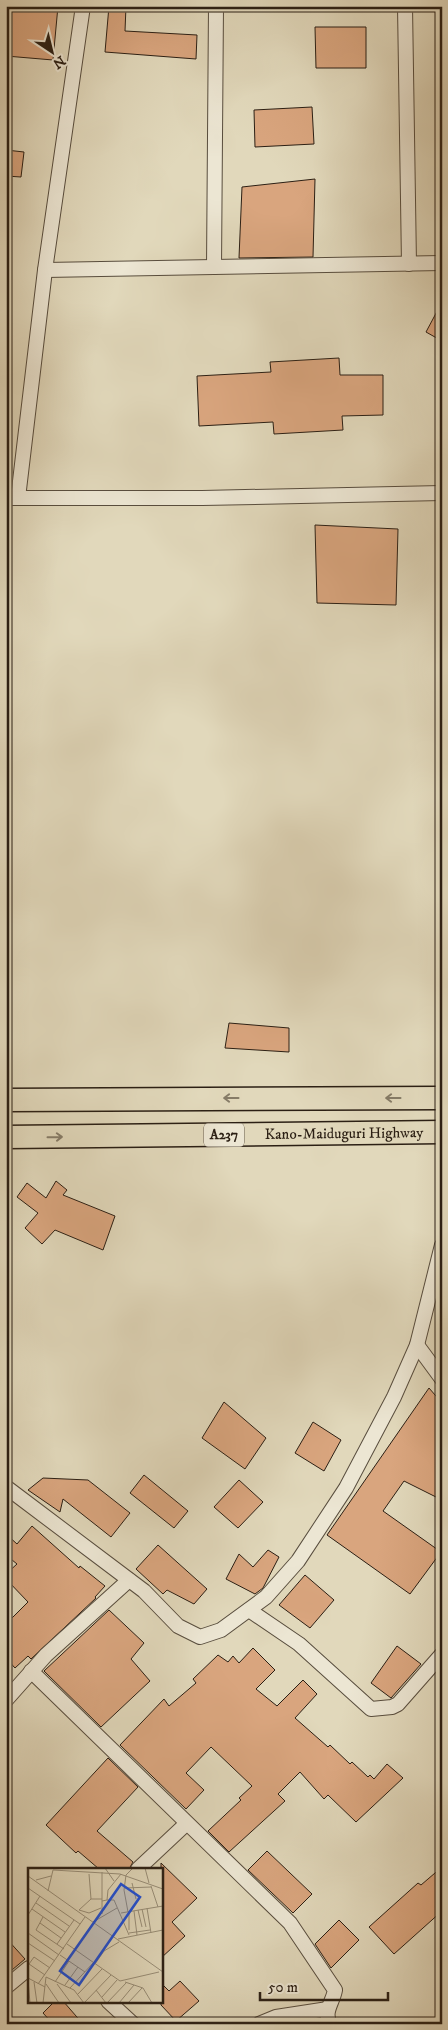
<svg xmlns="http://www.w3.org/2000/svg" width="448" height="2030" font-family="'IM FELL DW Pica',serif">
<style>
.building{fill:#d9a57e;stroke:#2b1f14}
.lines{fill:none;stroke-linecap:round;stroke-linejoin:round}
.minor-casing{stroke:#584d3e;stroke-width:16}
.trunk-casing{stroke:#2b1f14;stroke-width:25}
.minor{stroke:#ece6d3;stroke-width:14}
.trunk{stroke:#e1d8bb;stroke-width:22}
.oneway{stroke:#867c68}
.labels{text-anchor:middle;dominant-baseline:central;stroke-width:4;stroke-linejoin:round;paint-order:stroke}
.shield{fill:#ece6d3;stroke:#655b4d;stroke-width:1}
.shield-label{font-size:14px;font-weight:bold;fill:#2b1f14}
.street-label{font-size:15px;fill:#2b1f14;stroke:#ece6d3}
.inset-road{fill:none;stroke:#988e78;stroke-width:1}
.view{fill:#1d4ed8;fill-opacity:0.15;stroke:#1d4ed8;stroke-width:2.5}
.inset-edge{fill:none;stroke:#2b1f14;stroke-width:2.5}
</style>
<rect width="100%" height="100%" fill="#e1d8bb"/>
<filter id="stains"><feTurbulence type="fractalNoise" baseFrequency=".004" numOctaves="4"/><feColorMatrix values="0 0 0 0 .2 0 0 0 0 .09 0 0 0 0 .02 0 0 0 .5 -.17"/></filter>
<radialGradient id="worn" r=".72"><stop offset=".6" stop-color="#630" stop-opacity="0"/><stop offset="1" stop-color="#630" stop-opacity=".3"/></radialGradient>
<g class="building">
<path d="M6 6H58L53 60 6 56Z"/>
<path d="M109 6H126L125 31 197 35 196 59 105 52Z"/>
<path d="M315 27H366V68H316Z"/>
<path d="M312 107 314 144 255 147 254 110Z"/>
<path d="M6 150 24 152 21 177 6 176Z"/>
<path d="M315 179 313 257 239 258 242 187Z"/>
<path d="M442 302V341L426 332Z"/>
<path d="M339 358 340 375H383V415L342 416 343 430 274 434 273 422 199 426 197 376 271 372 270 362Z"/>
<path d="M315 525 398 529 396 605 317 603Z"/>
<path d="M229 1023 289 1028V1052L225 1048Z"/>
<path d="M56 1181 67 1190 63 1195 115 1216 103 1250 55 1230 42 1244 25 1228 38 1213 17 1197 27 1183 46 1198Z"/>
<path d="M429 1388 442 1403V1500L404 1481 383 1511 441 1552 410 1594 327 1535Z"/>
<path d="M224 1402 266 1438 245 1469 202 1438Z"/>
<path d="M313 1422 341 1440 324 1471 295 1453Z"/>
<path d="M144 1475 188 1511 174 1528 130 1493Z"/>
<path d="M43 1478 88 1480 130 1513 111 1537 63 1499 60 1512 28 1490Z"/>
<path d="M239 1480 263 1502 238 1528 214 1507Z"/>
<path d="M32 1526 79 1568 80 1566 105 1586 95 1597 96 1598 31 1659 28 1656 15 1668 6 1658V1624L28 1602 6 1579V1574L17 1564 6 1555V1534L17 1544Z"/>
<path d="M158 1545 207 1589 194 1604 167 1590 163 1594 136 1569Z"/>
<path d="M268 1550 279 1557 263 1588 255 1594 226 1579 239 1554 253 1567Z"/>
<path d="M305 1575 334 1600 310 1628 279 1605Z"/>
<path d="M109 1610 144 1643 131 1659 150 1681 101 1727 44 1671Z"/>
<path d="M397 1646 421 1664 391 1698 371 1683Z"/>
<path d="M253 1648 275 1670 256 1689 277 1706 303 1680 317 1694 295 1718 328 1747 330 1745 350 1764 352 1762 368 1777 370 1775 374 1779 387 1764 403 1778 356 1822 328 1795 324 1799 300 1772 278 1794 285 1801 229 1852 208 1831 241 1800 239 1798 252 1786 211 1747 186 1773 204 1790 186 1809 120 1745 164 1699 169 1706 196 1683 193 1679 218 1655 228 1662 233 1656 239 1663Z"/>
<path d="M108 1758 138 1787 97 1831 133 1862 129 1869H99L78 1851 76 1853 46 1825Z"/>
<path d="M267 1851 312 1894 293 1913 248 1870Z"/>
<path d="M161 1863 197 1898 172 1922 185 1936 161 1958Z"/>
<path d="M442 1867V1911L394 1954 369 1927 418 1883 421 1885Z"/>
<path d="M339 1920 359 1940 331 1968 315 1944Z"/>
<path d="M6 1938 25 1959 6 1975Z"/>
<path d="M180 1981 199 2001 176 2021 161 2005V1983L169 1991Z"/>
<path d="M55 2001H63L83 2024H53L43 2013Z"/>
</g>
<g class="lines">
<g class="minor-casing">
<g id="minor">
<path d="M405 6 409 264"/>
<path d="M214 267 216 6"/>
<path d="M45 270 442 263"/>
<path d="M6 498H202L442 493"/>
<path d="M18 498 45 270 83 6"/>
<path d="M417 1345 442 1379"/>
<path d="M6 1487 144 1591 178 1626 200 1637 221 1630 266 1597 298 1561 346 1488 394 1397 417 1345 442 1245"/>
<path d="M249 1610 299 1644 371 1709 392 1707 398 1704 442 1654"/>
<path d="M31 1671 290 1923 335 1990C333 2002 323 2012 330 2024"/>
<path d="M6 1700 46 1655 129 1580"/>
<path d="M138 1869 186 1824"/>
<path d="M6 1987 29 1968"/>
<path d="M108 2001 133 2024"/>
<path d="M259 2024 276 2017 328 2009"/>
</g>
</g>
<g class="trunk-casing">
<g id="trunk">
<path d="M6 1100 442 1098"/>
<path id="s1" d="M6 1137 442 1132"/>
</g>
</g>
<use href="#minor" class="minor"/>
<use href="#trunk" class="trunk"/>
</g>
<defs><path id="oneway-shaft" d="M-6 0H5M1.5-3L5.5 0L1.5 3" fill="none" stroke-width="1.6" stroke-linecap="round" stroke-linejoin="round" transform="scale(1.25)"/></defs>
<g class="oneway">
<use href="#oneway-shaft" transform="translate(231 1098) rotate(180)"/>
<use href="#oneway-shaft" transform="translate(393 1098) rotate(-180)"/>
<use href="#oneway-shaft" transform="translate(55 1137) rotate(-1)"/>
</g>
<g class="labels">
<rect class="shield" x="204" y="1123.5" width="40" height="23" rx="4"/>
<g class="shield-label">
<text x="224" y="1135">A237</text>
</g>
<g class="street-label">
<text stroke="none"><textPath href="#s1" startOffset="338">Kano-Maiduguri Highway</textPath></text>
</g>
</g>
<g transform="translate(28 1868)">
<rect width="135" height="135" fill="#e1d8bb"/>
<path class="inset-road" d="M77 0 86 13M117 0 121 15M61 6 63 31M0 8 135 104M8 12 23 8M104 15 108 31M123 18 130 39M0 20 52 56M97 20 123 19M20 23 25 2 92 6 135 21M79 32H86L101 67M74 33 79 32 80 22 93 6M8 35 41 58M119 40 123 65M4 41 37 64M114 41 118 59M51 42 63 31H74M51 42 61 45 73 40M110 42 114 59M106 43 109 67M100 44 96 22 98 7 105 0M93 45 135 38M74 46V4M0 47 12 28M15 49 8 62 36 81M65 54 89 40M12 55 33 70M101 62V44M0 65 31 87M101 65 122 62M90 71 135 62M0 75 27 93M29 76 46 52M39 76 92 113 131 104M32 87 57 104M67 96 76 83 91 74M17 107 1 96 6 89 22 100M18 109 46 122 56 135 83 107M0 110 17 119M0 112 2 135M6 114 9 135M27 114 41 93M97 114 115 120 124 135M10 116 57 49M18 116 31 135M29 116 43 135M37 117 50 99M42 120 65 95M68 122 78 135M50 126 74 101M74 129 89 112M15 135 18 109M79 135 99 114M91 135 106 117M100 135 114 120"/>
<path class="view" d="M93 16 112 29 51 117 32 103Z"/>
<rect width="135" height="135" class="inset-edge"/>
</g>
<rect width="448" height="2030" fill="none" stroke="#e1d8bb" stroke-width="25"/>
<rect x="8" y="8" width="433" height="2015" fill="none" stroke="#2b1f14" stroke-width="2.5"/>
<rect x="12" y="12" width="423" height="2005" fill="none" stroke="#2b1f14"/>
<g transform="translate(52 52) rotate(145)" stroke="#ece6d3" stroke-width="4" paint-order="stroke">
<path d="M0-4L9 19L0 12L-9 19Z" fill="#2b1f14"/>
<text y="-8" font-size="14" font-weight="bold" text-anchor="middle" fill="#2b1f14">N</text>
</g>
<path d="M260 1992v8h128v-8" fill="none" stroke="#2b1f14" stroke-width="2.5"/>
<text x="268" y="1992" font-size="15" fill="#2b1f14" stroke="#ece6d3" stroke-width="4" paint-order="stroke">50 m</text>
<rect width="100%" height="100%" filter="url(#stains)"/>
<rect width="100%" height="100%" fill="url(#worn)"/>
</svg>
